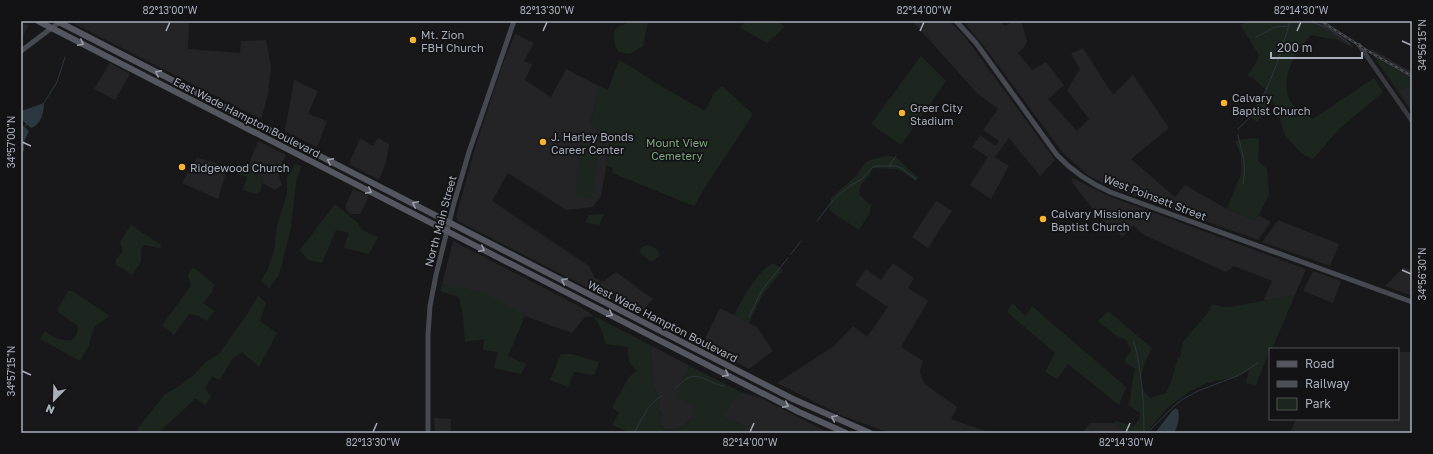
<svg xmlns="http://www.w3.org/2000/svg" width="1433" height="454" font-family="'Golos Text',sans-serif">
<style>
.built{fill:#242427}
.green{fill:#1d261e}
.water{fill:#2d373f}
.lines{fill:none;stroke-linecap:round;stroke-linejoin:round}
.stream{stroke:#2d373f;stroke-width:1}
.tertiary{stroke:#393a3f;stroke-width:4.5}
.secondary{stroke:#46494f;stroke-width:5}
.primary{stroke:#54575f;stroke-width:6}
.rail-casing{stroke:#4b4e54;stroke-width:2.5}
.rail{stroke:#131315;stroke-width:1;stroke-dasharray:3;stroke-linecap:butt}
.oneway{stroke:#989da9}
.ticks{fill:none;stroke:#a9afbb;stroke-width:1.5}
.poi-dot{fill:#fcb32e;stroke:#131315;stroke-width:1.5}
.labels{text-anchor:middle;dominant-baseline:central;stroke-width:3.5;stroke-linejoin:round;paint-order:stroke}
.poi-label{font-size:11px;fill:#a9afbb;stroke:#131315;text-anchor:start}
.street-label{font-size:11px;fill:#a9afbb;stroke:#131315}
.park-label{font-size:11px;fill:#7fa681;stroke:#131315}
.neatline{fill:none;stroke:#a9afbb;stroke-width:1.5}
.ticks-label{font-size:10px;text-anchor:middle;fill:#a9afbb}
</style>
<rect width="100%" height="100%" fill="#18181a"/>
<g class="built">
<path d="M69 21H189L188 49 240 53 241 41 266 40 271 67 268 95 261 119Z"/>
<path d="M914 21H949L966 38 1055 160 1040 176 1009 138 995 157 1009 166 991 199 970 185 988 157 972 147 980 135 996 146 999 141 983 130 998 109 977 93 913 22Z"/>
<path d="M963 21H1000L1005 26 1014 21H1021L1027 41 1025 46 1018 53 1032 70 1046 62 1064 85 1048 99 1077 131 1089 119 1067 90 1080 69 1071 54 1083 48 1113 95 1133 75 1169 128 1131 159 1175 197 1185 185 1227 209 1256 220 1259 215 1271 222 1258 240 1115 189 1089 176 1063 153 983 45Z"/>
<path d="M1311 21H1324L1340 32 1354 48 1338 40Z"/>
<path d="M21 22 28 26 21 40Z"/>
<path d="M515 34 534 43 524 61 532 65 525 80 551 97 566 69 599 86 590 124 608 136 610 147 601 196 593 207 566 210 508 173 492 201 589 266 595 278 603 282 616 272 653 299 639 314 458 221 456 217 474 151 502 66Z"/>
<path d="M1370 48 1412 72V79L1374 57Z"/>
<path d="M110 63 130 74 115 100 94 89Z"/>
<path d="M294 80 318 91 308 114 327 121 317 147 285 131Z"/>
<path d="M1412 86V112L1397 90Z"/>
<path d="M360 138 373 146 378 138 389 144 386 162 379 180 349 164Z"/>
<path d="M258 141 286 155 278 172 282 185 275 190 262 183 263 178 247 169Z"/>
<path d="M197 158 228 166 218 199 182 183Z"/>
<path d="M1073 178 1106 195 1306 269 1295 295 1263 301 1272 281 1234 266 1226 272 1144 235 1133 225 1123 237 1101 219 1071 181Z"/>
<path d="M353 189 369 196 360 214H351L347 211 345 206Z"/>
<path d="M936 201 952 211 928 248 912 237Z"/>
<path d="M1278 220 1339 244 1330 266 1262 242Z"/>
<path d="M453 241 581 307 594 316 585 317 572 333 525 316 466 288H455L442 284Z"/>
<path d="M893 263 914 278 908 288 928 301 901 347 923 361 920 370 921 377 926 385 957 407 951 419 985 431 996 433H890L843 416 777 383 834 346 853 326 867 337 888 307 855 285 866 269 881 280Z"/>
<path d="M1412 266V296L1385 286 1404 267 1409 270Z"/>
<path d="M1313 271 1341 281 1333 303 1303 291Z"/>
<path d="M720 308 757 327 773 351 749 369 702 345Z"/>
<path d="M650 345 690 366 680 384 693 406 695 415 683 426 675 430 665 429 659 424 662 414 658 408 660 402 659 398 653 386Z"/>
<path d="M1398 352H1412V433H1290L1296 419H1398Z"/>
<path d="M741 392 761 398 829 433H741L746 426 723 417 732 400Z"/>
<path d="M434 418 451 419V433H435Z"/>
<path d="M1090 423H1114L1124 431V433H1082Z"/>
</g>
<g class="green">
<path d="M632 21H648L643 46 630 54 619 52C614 45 610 31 620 26 623 24 628 23 632 21Z"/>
<path d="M746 21H777L785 27 767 43 740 28Z"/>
<path d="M1249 21H1311L1338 40 1311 35C1296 52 1280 76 1289 99 1293 108 1305 114 1313 119L1374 78 1383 92 1338 130 1313 159 1301 153 1284 134 1280 118 1273 101 1257 122 1250 117 1266 90 1255 80 1247 75 1255 65 1259 55 1240 25Z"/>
<path d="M921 56 946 81 901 145 871 124Z"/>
<path d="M1374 57 1412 79V86L1397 90Z"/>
<path d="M619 60 640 72 652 81 705 111 714 93 722 86 753 114C734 145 712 174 694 206L612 173 613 168 606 165 610 147 608 136 590 124 599 86 608 90Z"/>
<path d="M1253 138 1259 139 1258 161 1267 169 1269 195 1256 220 1227 209 1241 174V155L1235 141Z"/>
<path d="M581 143 599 145 593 198 575 196Z"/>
<path d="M887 155 897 158 918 178 916 181 898 169 873 168C871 171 871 175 868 177 862 183 860 185 859 194L871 206 870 213 859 230 829 210 831 198 857 175 865 163 870 160 882 157Z"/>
<path d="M295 164 301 166 296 182 291 228 279 275 269 288 261 281 268 269 274 251 277 225 287 194V178Z"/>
<path d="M243 165 247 169 263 178 261 191 255 194 243 190 247 177 237 174 236 171Z"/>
<path d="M335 204 358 223 362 230 378 237 369 254 344 248 349 233 336 230 322 263 308 260 300 250Z"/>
<path d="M604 214 599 225 587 223 586 220 589 215Z"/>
<path d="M131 225 161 245 160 248 144 245 141 250V262L132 275 115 264 116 259 123 251 120 242Z"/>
<path d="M648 245 657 249 660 255 652 262 639 253 642 247Z"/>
<path d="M773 263 783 270 763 294 749 323 734 316C744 296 755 274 773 263Z"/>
<path d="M193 268 198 271 214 284 212 292 203 303 214 311 207 321 198 316 189 314 174 335 162 325 191 286 188 275Z"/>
<path d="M442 284C454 288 466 287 478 291 494 296 511 308 525 316L508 356 526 364 521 374 494 368 498 352 483 350 484 339 465 342 463 315 459 297 440 291Z"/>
<path d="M68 291H72L110 316 95 326 92 333 89 345 80 361 40 339 45 331C54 338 61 341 72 340L77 334 78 326 58 312 57 310Z"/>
<path d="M1295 295 1272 349H1270L1256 385 1246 383 1249 371 1235 377 1207 383 1190 391 1167 408 1146 433H1124V431L1114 423 1116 421 1133 426 1139 420 1140 413 1128 405C1133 393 1131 381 1135 369L1124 361 1131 350 1126 340 1115 335 1098 321 1108 311 1152 348C1147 359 1139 373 1141 385 1142 390 1147 394 1150 398L1166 393 1171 382 1178 357 1180 358 1183 342 1210 310 1212 304 1223 307H1230Z"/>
<path d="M258 296 266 303 260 321 277 333 259 367 242 352 232 359 220 380 212 377 205 388 211 397 205 405 195 398 189 405 160 431 163 433H136L138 428 165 394 176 388 194 375 206 362 219 354 248 313Z"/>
<path d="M1012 303 1026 316 1032 306 1126 387 1119 405 1068 364 1057 379 1045 372 1055 353 1007 312Z"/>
<path d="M594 316 650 345 653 386 659 398 660 402 658 408 662 416 659 422C659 426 661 427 665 429 677 434 686 424 695 415L693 406 679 398 680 384 690 366 741 392 732 400 723 417 746 426 741 433H625L626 431 612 425 619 413 612 407 629 377 637 371C629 364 627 358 628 347L606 344 602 331Z"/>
<path d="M561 354H572L599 362 594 375 574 372 568 387 550 380Z"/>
</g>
<g class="water">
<path d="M44 103C44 112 41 125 31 128L21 119V111Z"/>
<path d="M21 124 29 131 24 142V150L21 156Z"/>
<path d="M1176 408 1178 410C1180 417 1178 426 1174 433H1155L1172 411Z"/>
</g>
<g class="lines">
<g class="stream">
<path d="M1308 21 1328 28 1350 44"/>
<path d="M1256 37 1275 27 1289 26"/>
<path d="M44 103 57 82 65 57"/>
<path d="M25 126 27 124"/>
<path d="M1238 129C1265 108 1281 53 1290 21"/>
<path d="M1238 135C1242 154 1247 163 1243 184"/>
<path d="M890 165 896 156"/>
<path d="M817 221 835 198 851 185 862 179 872 168 875 166H896L901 168 916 179"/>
<path d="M791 254 801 241"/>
<path d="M749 317 762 290 788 258"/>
<path d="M1134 342C1142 372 1144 402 1144 433"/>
<path d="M675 388C680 385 683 380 688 378 700 372 712 385 724 386"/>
<path d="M634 433C643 419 646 404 662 396"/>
<path d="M1147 433 1174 406 1183 399 1198 391 1237 376 1258 363"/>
</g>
<path class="tertiary" d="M1359 45 1412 121"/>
<g class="secondary">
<path d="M956 21 976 43 1057 155C1072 171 1090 183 1110 192L1412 302"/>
<path d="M21 51 61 21"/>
<path d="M428 433V335L430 306 436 275 454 203 469 152 514 21"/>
</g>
<g class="primary">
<path d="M38 21 799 412 846 433"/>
<path d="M57 21 793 399 870 433"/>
</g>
<g class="rail-casing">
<path id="rail" d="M1321 21 1368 51 1412 76"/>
</g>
<use href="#rail" class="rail"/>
</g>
<defs><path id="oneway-chevron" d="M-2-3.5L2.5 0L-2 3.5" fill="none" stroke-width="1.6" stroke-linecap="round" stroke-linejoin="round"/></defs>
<g class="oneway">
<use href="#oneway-chevron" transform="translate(81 43) rotate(27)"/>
<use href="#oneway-chevron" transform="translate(158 73) rotate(-153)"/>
<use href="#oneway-chevron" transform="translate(330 161) rotate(-152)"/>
<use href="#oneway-chevron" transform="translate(369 191) rotate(27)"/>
<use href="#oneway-chevron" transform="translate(415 204) rotate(-153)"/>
<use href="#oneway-chevron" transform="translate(482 249) rotate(27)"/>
<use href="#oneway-chevron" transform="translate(564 281) rotate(-153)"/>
<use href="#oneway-chevron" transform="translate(610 314) rotate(27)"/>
<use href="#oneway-chevron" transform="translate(726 374) rotate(27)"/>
<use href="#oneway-chevron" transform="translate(786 405) rotate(27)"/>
<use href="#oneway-chevron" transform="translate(834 418) rotate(-157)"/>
</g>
<path class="ticks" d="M166 31 170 22M543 31 547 22M920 31 924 22M1297 31 1301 22M1402 41 1411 45M22 142 31 146M1402 270 1411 274M22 371 31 375M373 432 377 423M750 432 754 423M1126 432 1130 423"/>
<g class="poi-dot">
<circle cx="413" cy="40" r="4"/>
<circle cx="1224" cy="103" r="4"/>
<circle cx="902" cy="113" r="4"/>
<circle cx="543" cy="142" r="4"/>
<circle cx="182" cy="167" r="4"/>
<circle cx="1043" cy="219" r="4"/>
</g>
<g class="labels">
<g class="poi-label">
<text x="421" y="34">Mt. Zion<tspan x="421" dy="13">FBH Church</tspan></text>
<text x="1232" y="97">Calvary<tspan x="1232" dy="13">Baptist Church</tspan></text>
<text x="910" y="107">Greer City<tspan x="910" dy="13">Stadium</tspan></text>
<text x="551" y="136">J. Harley Bonds<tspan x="551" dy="13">Career Center</tspan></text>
<text x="190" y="167">Ridgewood Church</text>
<text x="1051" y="213">Calvary Missionary<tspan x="1051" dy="13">Baptist Church</tspan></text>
</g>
<g class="street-label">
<text transform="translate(247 117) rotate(27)">East Wade Hampton Boulevard</text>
<text transform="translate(1155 197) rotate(21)">West Poinsett Street</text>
<text transform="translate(440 221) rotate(-75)">North Main Street</text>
<text transform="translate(663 321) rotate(27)">West Wade Hampton Boulevard</text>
</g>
<g class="park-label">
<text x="677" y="142">Mount View<tspan x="677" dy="13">Cemetery</tspan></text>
</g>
</g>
<rect width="1433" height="454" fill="none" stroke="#131315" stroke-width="44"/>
<rect x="1269" y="348" width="130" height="72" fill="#131315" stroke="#4f5157"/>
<rect x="1277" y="361" width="20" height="6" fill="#54575f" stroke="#4f5157"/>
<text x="1305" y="368" font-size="12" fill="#a9afbb">Road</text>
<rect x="1277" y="381" width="20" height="6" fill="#4b4e54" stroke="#4f5157"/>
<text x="1305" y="388" font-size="12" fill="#a9afbb">Railway</text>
<rect x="1277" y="398" width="20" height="12" fill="#1d261e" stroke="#4f5157"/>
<text x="1305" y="408" font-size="12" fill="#a9afbb">Park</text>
<g transform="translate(54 400) rotate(203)" stroke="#131315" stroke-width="3" paint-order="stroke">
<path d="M0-3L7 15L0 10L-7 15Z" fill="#a9afbb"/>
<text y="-6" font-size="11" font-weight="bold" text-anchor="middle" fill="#a9afbb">N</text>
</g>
<path d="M1271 52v6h91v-6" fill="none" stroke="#a9afbb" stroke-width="2"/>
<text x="1277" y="52" font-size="12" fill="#a9afbb" stroke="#131315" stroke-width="3" paint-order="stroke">200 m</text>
<rect x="22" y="22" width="1389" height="410" class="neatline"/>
<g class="ticks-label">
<text x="170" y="14">82°13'00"W</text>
<text x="547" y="14">82°13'30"W</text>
<text x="924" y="14">82°14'00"W</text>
<text x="1301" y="14">82°14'30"W</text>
<text transform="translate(1422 45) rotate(-90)" y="4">34°56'15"N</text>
<text transform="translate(11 142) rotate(-90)" y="4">34°57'00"N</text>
<text transform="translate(1422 274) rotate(-90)" y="4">34°56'30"N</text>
<text transform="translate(11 371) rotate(-90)" y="4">34°57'15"N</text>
<text x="373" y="446">82°13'30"W</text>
<text x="750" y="446">82°14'00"W</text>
<text x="1126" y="446">82°14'30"W</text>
</g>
</svg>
